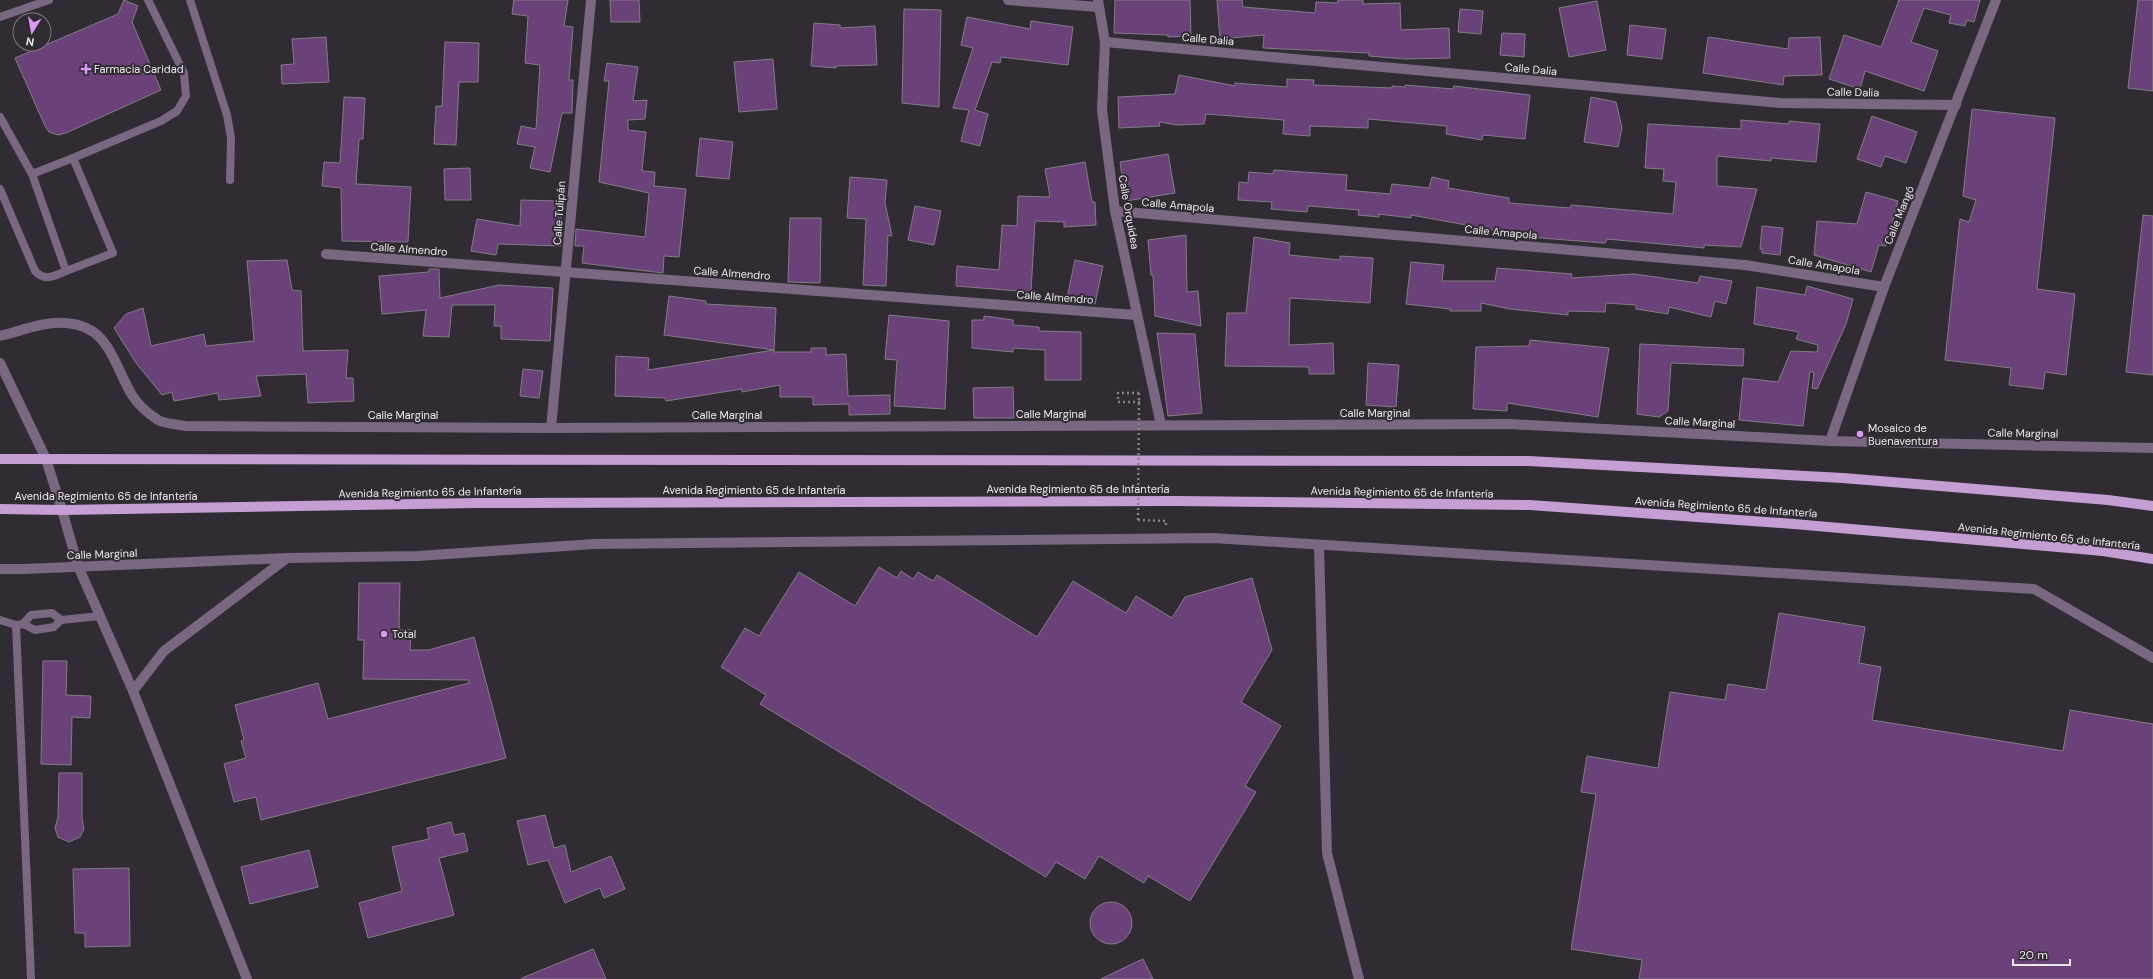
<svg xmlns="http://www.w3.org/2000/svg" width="2153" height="979" font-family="'DM Sans',sans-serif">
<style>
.building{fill:#6a4179;stroke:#837d86}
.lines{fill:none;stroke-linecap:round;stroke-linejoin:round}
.path{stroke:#868288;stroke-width:2.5;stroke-dasharray:2 3;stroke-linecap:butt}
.service{stroke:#7a6781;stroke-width:8}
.minor{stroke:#7a6781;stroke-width:10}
.tertiary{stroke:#7a6781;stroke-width:10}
.primary{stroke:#c59fd4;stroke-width:10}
.path-bridge{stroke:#868288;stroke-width:2.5;stroke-dasharray:2 3;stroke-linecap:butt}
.poi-dot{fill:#dc99f5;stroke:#312c33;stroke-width:1.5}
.labels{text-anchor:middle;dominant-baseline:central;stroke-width:4;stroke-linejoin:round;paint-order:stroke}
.street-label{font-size:11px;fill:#ece9ed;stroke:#312c33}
.poi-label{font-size:11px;fill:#ece9ed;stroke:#312c33;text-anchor:start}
</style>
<rect width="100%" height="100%" fill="#312c33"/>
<g class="building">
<path d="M124 0 138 6 132 22 161 90 66 133 58 135 49 132 45 126 15 58 118 14Z"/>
<path d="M514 0H568L564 26 573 27 569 80H573L572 113H562L550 172 530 168 535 147 517 144 521 126 536 129 540 65 525 63 528 16 512 14Z"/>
<path d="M610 0H639L640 22H611Z"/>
<path d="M1115 0H1190L1191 36 1168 37V35L1114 33Z"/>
<path d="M1217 0H1242L1243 7 1315 13 1316 2 1337 3 1338 0H1363V4L1400 3 1401 30 1449 28 1450 58 1405 59 1369 56V53L1263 48 1264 35 1220 39Z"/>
<path d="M1899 0H1980L1974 22 1967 20 1965 26 1949 23 1951 15 1924 8 1911 42 1938 51 1924 91 1865 71 1860 89 1829 79 1844 35 1881 47Z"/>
<path d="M2138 0H2153V91L2128 88Z"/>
<path d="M1597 1 1606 50 1569 57 1559 8Z"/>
<path d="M904 9 941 10 939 107 902 103Z"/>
<path d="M1460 9 1483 11 1481 34 1458 32Z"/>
<path d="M967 17 1030 29 1031 21 1073 27 1068 65 1001 57 1000 63 992 62 975 110 988 114 980 146 961 141 969 110 953 108 973 48 961 45Z"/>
<path d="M814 23 840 25V28L875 26 877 65 836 66V68L811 66Z"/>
<path d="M1630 25 1666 29 1662 59 1627 55Z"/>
<path d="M1502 33 1525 34 1524 57 1500 55Z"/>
<path d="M326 37 329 82 282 84 281 65 294 64 292 39Z"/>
<path d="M1708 37 1788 49 1789 38 1820 37 1822 75 1784 76 1783 85 1703 73Z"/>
<path d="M445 42 479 43 478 82H459L456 145 434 144 436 106H442Z"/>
<path d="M773 59 777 109 739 112 734 62Z"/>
<path d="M607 63 638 67 633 101 647 100 645 119 628 120V130L646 132 642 171 655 172 654 186 686 189 679 257 664 256 663 273 582 263 584 246H575L576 229 645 237 649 193 599 182 609 81H604Z"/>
<path d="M1179 75 1235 86V83L1287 87V79L1314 80 1313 85 1392 88V86L1405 87V85L1453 89 1454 86 1530 95 1525 139 1483 135 1482 140 1446 134 1447 126 1368 119V128L1310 126V136L1283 134 1284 120 1206 114 1204 124 1177 125 1159 122 1160 126 1119 128 1118 97 1175 94Z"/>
<path d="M344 97 365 98 363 139H359L356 184 411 187 408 242 342 241 341 188 322 186 324 162 340 163Z"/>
<path d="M1591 97 1616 102 1622 128 1618 147 1584 142Z"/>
<path d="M1972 109 2055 118 2037 289 2075 294 2066 375 2045 372 2043 389 2009 385 2011 368 1945 360 1960 219 1969 222 1976 200 1963 196Z"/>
<path d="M1872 116 1917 132 1906 163 1885 156 1881 167 1857 159Z"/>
<path d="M1741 120 1789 124V121L1820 124 1816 162 1771 158V161L1717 156V186L1757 189 1741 247 1704 245V248L1607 239 1606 242 1604 243 1516 236V234L1411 215V218L1379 214V217L1358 215 1359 210 1308 206 1307 212 1271 209 1272 202 1238 200 1239 182 1248 183 1249 172 1273 174 1274 170 1347 175 1346 190 1390 194 1392 184 1429 188 1432 177 1449 181 1448 188 1509 198V203L1570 208 1571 205 1673 214 1676 182 1663 181 1664 169 1645 168 1648 124 1741 129Z"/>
<path d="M700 138 733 142 729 179 696 176Z"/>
<path d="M1168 154 1175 193 1126 201 1120 162Z"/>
<path d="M1085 162 1092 202H1095L1096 225 1064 227V222L1035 221 1031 292 956 286 957 266 999 270 1002 225 1017 226 1018 196 1050 197 1045 169Z"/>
<path d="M470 168 471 200H445L444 169Z"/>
<path d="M850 177 887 180 885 203 892 236 888 235 886 286 863 285 866 219 847 218Z"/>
<path d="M1866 192 1898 201 1886 246 1879 245 1871 272 1814 255 1817 221 1857 224Z"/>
<path d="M521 200 561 201V227H563L561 246 498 244 496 255 471 251 477 219 520 226Z"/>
<path d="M915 206 941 211 934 245 908 240Z"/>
<path d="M2143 215 2153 216V375L2126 372Z"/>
<path d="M790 218H821L820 283 788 282Z"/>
<path d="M1762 226 1783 228 1780 255 1762 253V249H1760Z"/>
<path d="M1186 235 1187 292 1198 291 1201 326 1155 316 1153 275H1151L1148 240Z"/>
<path d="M1254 237 1290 243 1289 255 1340 260V256L1373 258 1370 303 1290 298 1289 345 1333 343 1334 374H1309V367L1225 366 1227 313H1246Z"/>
<path d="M287 260 292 290 301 291 303 351 348 350 346 378H353L354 401 308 403 306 374 256 376 261 396 219 400 218 393 174 401 172 392 162 395 136 363 114 328 126 314 143 308 151 346 204 334 206 346 254 341 247 261Z"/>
<path d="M1075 260 1103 266 1095 304 1067 298Z"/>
<path d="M1411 262 1444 265 1442 281H1495L1497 268 1572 274 1571 278 1634 274 1698 283 1700 276 1732 281 1726 304 1715 301 1711 317 1669 307 1668 314 1636 309V305L1606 303 1605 312 1568 311V315L1510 309 1481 303V311H1450V309L1406 304Z"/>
<path d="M429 269H439L440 298 499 285 553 288 550 341 501 339V326H494L495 305H452L449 337 423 336 426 310 382 314 379 276 429 272Z"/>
<path d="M1807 286 1853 299 1846 324 1817 389 1812 388 1814 373 1810 371 1803 426 1739 420 1743 378 1778 382 1791 351 1817 352 1818 345 1796 339 1799 332 1754 324 1757 287 1805 295Z"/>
<path d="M669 296 706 301V304L776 308 774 352H811V348H826V355L846 354 848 396 890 395V414L849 415V404L813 405V397H780V385L742 392V389L666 401 665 398 615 396 616 356 649 358 648 370 774 350 664 335Z"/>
<path d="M889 315 949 321 945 409 894 406 897 360 885 359Z"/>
<path d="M984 316 1013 320V325L1039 327V331L1081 332V380H1045V350L1013 348V352L972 348V320H984Z"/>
<path d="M1157 333 1195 334 1202 413 1168 416Z"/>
<path d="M1530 340 1609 348 1598 417 1507 403V411L1473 409 1476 347 1529 346Z"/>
<path d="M1640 344 1744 349 1743 366 1671 363 1668 411 1659 417 1637 414Z"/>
<path d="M1368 363 1399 365 1396 407 1366 405Z"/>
<path d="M523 369 543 371 539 398 520 396Z"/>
<path d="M1013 387 1014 418H974L973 388Z"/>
<path d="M879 567 897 578 901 571 913 579 918 572 933 581 937 575 1037 637 1073 581 1126 613 1136 596 1172 618 1185 597 1252 578 1272 650 1241 702 1281 726 1245 786 1256 792 1190 901 1148 876 1144 883 1099 856 1085 879 1056 862 1046 877 760 704 766 695 721 667 745 628 759 636 799 572 855 606Z"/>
<path d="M359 583H400L399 630H411L410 650H429L474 637 506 758 261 820 256 797 234 802 224 764 246 758 241 741 244 740 235 705 318 683 328 719 469 683V680L363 679 364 640H358Z"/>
<path d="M1779 613 1865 627 1859 663 1881 667 1872 720 2063 751 2070 710 2153 724V979H1639L1642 960 1571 949 1596 794 1581 792 1587 756 1658 768 1670 692 1725 700 1728 684 1766 690Z"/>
<path d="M43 661H67L66 695 91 696 90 718 72 717 71 765 41 764Z"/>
<path d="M59 773H82V818L84 829 80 837 69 842 58 837 55 828 58 817Z"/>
<path d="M545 815 554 848 565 845 571 872 611 856 625 889 604 898 600 888 565 903 548 860 528 865 517 821Z"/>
<path d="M451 822 454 835 464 833 468 851 439 858 454 915 368 938 359 903 402 891 392 847 429 839 427 828Z"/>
<path d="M309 850 318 887 250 904 241 867Z"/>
<path d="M129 868 130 946 85 947V933H75L73 869Z"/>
<circle cx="1111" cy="923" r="21"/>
<path d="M593 949 606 979H522V978Z"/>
<path d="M1143 959 1153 979H1101L1132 964Z"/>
</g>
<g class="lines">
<g class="path">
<path d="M1139 393H1118V402H1141"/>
<path d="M1138 520 1166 521V525"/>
</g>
<g class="service">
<path d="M190 0 227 115 231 138 230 180"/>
<path d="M0 17 49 0"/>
<path d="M0 117 32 174 66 271 113 253 73 158 161 121 177 111 186 96 184 73 148 0"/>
<path d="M32 174 73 158"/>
<path d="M0 189 35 271C45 282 54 276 66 271"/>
<path d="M0 620 16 625 23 624 35 630 54 627 61 620 100 616"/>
<path d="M23 624 31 615 52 613 61 620"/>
<path d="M16 625 31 979"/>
</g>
<g class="minor">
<path d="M1008 0 1098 7"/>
<path d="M1098 0 1105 42 1102 110 1115 211 1161 425"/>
<path d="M1105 42 1781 103 1956 105"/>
<path d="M1115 211 1745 265 1884 287"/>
<path d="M326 254 1136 315"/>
<path d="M0 336C21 331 44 321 66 323 110 326 113 364 132 395 138 405 149 414 158 420 165 424 177 424 185 426L551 428 1509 424 1830 441 2153 448"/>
<path d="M551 428 591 0"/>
<path d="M1830 441 1884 287 1996 0"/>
<path d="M62 510 78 566 133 691 247 979"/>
<path d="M1319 545 1327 853 1359 979"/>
<path d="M0 569H24L287 558 418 556 594 544 1213 538 2034 589 2153 658"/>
<path d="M133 691 164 651 287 558"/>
</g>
<path class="tertiary" d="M0 363 46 459 62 510"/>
<g class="primary">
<path d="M0 459 1528 461 1843 478 2108 500 2153 506"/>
<path d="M0 509 62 510 476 503 1175 501 1530 505 1794 524 2103 551 2153 559"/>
</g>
<path class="path-bridge" d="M1138 520 1139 393"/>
</g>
<g class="poi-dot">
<path d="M84 63h4v4h4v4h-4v4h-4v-4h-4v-4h4z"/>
<circle cx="1860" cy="434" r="4"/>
<circle cx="384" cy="634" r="4"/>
</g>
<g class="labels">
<g class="street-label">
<text transform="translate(1208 39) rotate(5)">Calle Dalia</text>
<text transform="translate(1531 69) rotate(5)">Calle Dalia</text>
<text transform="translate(1853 92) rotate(1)">Calle Dalia</text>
<text transform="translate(1178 205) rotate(5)">Calle Amapola</text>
<text transform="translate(1129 212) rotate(80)">Calle Orquídea</text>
<text transform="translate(559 213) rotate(-86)">Calle Tulipán</text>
<text transform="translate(1899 215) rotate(-68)">Calle Mangó</text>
<text transform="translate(1501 232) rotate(5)">Calle Amapola</text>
<text transform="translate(409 249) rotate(4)">Calle Almendro</text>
<text transform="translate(1824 265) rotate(9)">Calle Amapola</text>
<text transform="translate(732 273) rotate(4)">Calle Almendro</text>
<text transform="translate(1055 297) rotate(4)">Calle Almendro</text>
<text x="1375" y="413">Calle Marginal</text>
<text x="1051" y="414">Calle Marginal</text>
<text x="403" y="415">Calle Marginal</text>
<text x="727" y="415">Calle Marginal</text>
<text transform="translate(1700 422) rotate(3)">Calle Marginal</text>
<text transform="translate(2023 433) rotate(1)">Calle Marginal</text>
<text x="1078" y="489">Avenida Regimiento 65 de Infantería</text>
<text x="754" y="490">Avenida Regimiento 65 de Infantería</text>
<text transform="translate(430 492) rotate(-1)">Avenida Regimiento 65 de Infantería</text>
<text transform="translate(1402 492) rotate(1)">Avenida Regimiento 65 de Infantería</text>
<text x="106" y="496">Avenida Regimiento 65 de Infantería</text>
<text transform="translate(1726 507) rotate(4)">Avenida Regimiento 65 de Infantería</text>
<text transform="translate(2049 536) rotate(6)">Avenida Regimiento 65 de Infantería</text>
<text transform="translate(102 554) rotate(-2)">Calle Marginal</text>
</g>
<g class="poi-label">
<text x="94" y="69">Farmacia Caridad</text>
<text x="1868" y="428">Mosaico de<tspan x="1868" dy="13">Buenaventura</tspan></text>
<text x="392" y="634">Total</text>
</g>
</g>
<g transform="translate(32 32) rotate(191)"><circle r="19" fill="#312c33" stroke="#7c787d"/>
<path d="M0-3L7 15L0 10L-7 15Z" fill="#dc99f5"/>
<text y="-6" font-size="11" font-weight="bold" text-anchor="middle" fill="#ece9ed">N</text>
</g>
<path d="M2013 959v6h57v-6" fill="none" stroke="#ece9ed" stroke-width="2"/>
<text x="2019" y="959" font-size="12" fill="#ece9ed" stroke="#312c33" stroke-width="3" paint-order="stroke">20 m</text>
</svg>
